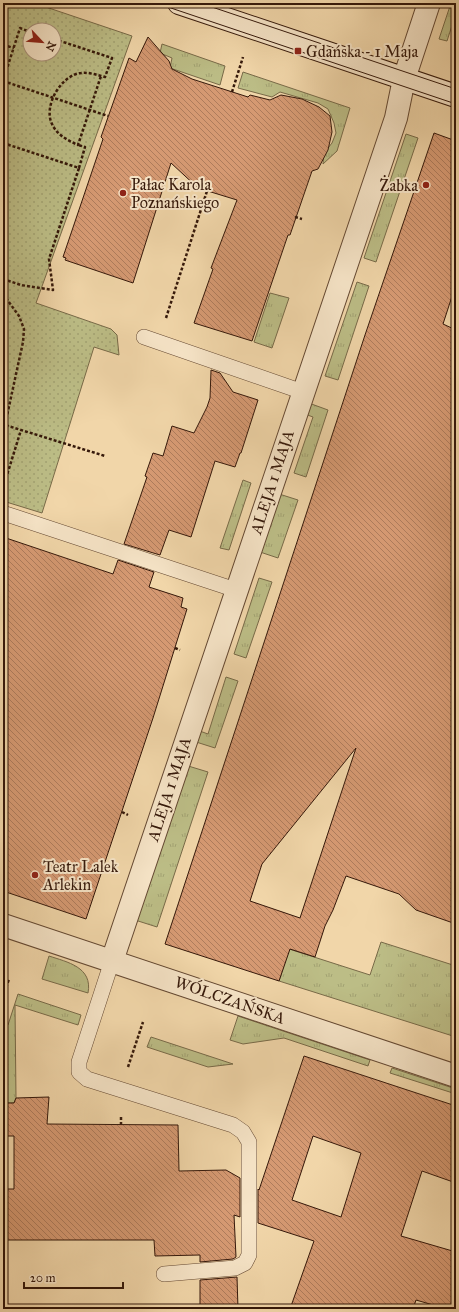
<svg xmlns="http://www.w3.org/2000/svg" width="459" height="1312" font-family="'IM FELL Great Primer',serif">
<style>
.grass{fill:url(#grass-tufts);stroke:#786a48}
.garden{fill:url(#garden-dots);stroke:#786a48;fill-rule:evenodd}
.building{fill:url(#building-back-hatch);stroke:#35180a;fill-rule:evenodd}
.lines{fill:none;stroke-linecap:round;stroke-linejoin:round}
.lane-casing{stroke:#644832;stroke-width:16}
.street-casing{stroke:#644832;stroke-width:24}
.secondary-casing{stroke:#35180a;stroke-width:24}
.path{stroke:#35180a;stroke-width:2.5;stroke-dasharray:3 2;stroke-linecap:butt}
.lane{stroke:#f6e4c7;stroke-width:15}
.street{stroke:#f6e4c7;stroke-width:22}
.secondary{stroke:#f6e4c7;stroke-width:22}
.tram{stroke:#35180a;stroke-width:1}
.poi-dot{fill:#8f2418;stroke:#f6e4c7;stroke-width:1.5}
.labels{text-anchor:middle;dominant-baseline:central;stroke-width:4;stroke-linejoin:round;paint-order:stroke}
.poi-label{font-size:16px;fill:#35180a;stroke:#f6e4c7;text-anchor:start}
.street-label{font-size:16px;fill:#35180a;stroke:#f6e4c7}
</style>
<defs>
<pattern id="grass-tufts" width="24" height="20" patternUnits="userSpaceOnUse"><rect width="24" height="20" fill="#bcbd86"/><path d="M3 7l-1-3M5 7V3M7 7l1-3M15 17l-1-3M17 17v-4M19 17l1-3" fill="none" stroke="#a2a272"/></pattern>
<pattern id="garden-dots" width="8" height="8" patternUnits="userSpaceOnUse"><rect width="8" height="8" fill="#bcbd86"/><path d="M2 2h.1M6 6h.1" fill="none" stroke="#a2a272" stroke-width="1.8" stroke-linecap="round"/></pattern>
<pattern id="building-back-hatch" width="6" height="6" patternUnits="userSpaceOnUse"><rect width="6" height="6" fill="#d59972"/><path d="M-1 5l2 2M0 0l6 6M5-1l2 2" fill="none" stroke="#ae7c5c"/></pattern>
</defs>
<rect width="100%" height="100%" fill="#f1d6a9"/>
<filter id="stains"><feTurbulence type="fractalNoise" baseFrequency=".005" numOctaves="4"/><feColorMatrix values="0 0 0 0 .2 0 0 0 0 .09 0 0 0 0 .02 0 0 0 .5 -.17"/></filter>
<radialGradient id="worn" r=".72"><stop offset=".6" stop-color="#630" stop-opacity="0"/><stop offset="1" stop-color="#630" stop-opacity=".3"/></radialGradient>
<g class="grass">
<path d="M451 3H456V13L447 41 439 39Z"/>
<path d="M162 44 225 66 220 85 170 68 172 58 160 53Z"/>
<path d="M243 72 350 108 337 151 323 164 324 153 332 143 336 133 334 123 328 109 318 103 280 92 272 97 238 88Z"/>
<path d="M406 134 418 138 376 262 364 258Z"/>
<path d="M357 282 369 286 338 380 325 376Z"/>
<path d="M270 293 289 298 272 348 254 342Z"/>
<path d="M306 402 328 410 306 477 294 473 313 417 302 413Z"/>
<path d="M243 480 251 483 229 550 220 548Z"/>
<path d="M276 493 298 500 278 558 257 551Z"/>
<path d="M259 578 272 582 246 658 234 654Z"/>
<path d="M226 677 238 681 215 748 193 741 197 730 208 734Z"/>
<path d="M185 765 208 772 157 927 135 920Z"/>
<path d="M381 942 456 966V1037L279 981 289 949 370 975Z"/>
<path d="M49 956C67 962 93 967 88 993L42 979Z"/>
<path d="M18 994 81 1015 78 1025 15 1005 16 1098 14 1103H3V1028L8 1025Z"/>
<path d="M238 1016 370 1060 368 1066 284 1038 243 1044 230 1040Z"/>
<path d="M151 1037 233 1064 208 1067 147 1047Z"/>
<path d="M392 1068 456 1089V1094L390 1073Z"/>
</g>
<path class="garden" d="M3 3H34L132 36 36 303 111 329 117 335 119 355 94 347 42 513 3 501ZM30 30H54V54H30Z"/>
<g class="building">
<path d="M148 37 169 61 172 69 192 79 248 97 250 95 270 100 281 95 302 99 319 107 330 116 332 132 328 150 318 169 312 171 290 235H288L252 341 194 323 213 269 211 268 237 200 198 188 171 163 133 283 65 260 66 258 63 257 103 139 101 137 129 58 136 62Z"/>
<path d="M434 133 456 141V284L443 324 456 330V924L416 910 399 894 346 876 333 910 325 926 315 957 290 949 279 981 165 944 365 335ZM356 748 300 918 250 901 262 864Z"/>
<path d="M211 370 220 373 233 392 258 400 241 453H240L235 467 215 461 191 537 169 530 160 555 124 544 147 477 145 476 153 453 163 456 172 426 194 433 207 407 210 398Z"/>
<path d="M3 537 113 574 118 560 154 572 149 587 183 598 181 607 187 609 153 718 86 919 3 891Z"/>
<path d="M304 1056 456 1106V1183L422 1171 401 1236 456 1252V1309H447L416 1300 413 1309H290L314 1241 258 1223V1189L259 1190ZM313 1136 361 1153 341 1217 292 1200Z"/>
<path d="M49 1097 47 1124 178 1125 179 1171 226 1170 240 1178V1217L234 1215 236 1257 233 1259 200 1262V1255L155 1256 154 1240H3V1189H14V1136H3V1103H14L16 1098Z"/>
<path d="M237 1277 238 1309H200V1280Z"/>
</g>
<g class="lines">
<g class="lane-casing">
<g id="lane">
<path d="M144 337 303 392"/>
<path d="M3 513 236 590"/>
<path d="M112 961 79 1062V1072L87 1079 233 1125 243 1132 249 1142V1255L245 1263 235 1268 164 1274"/>
</g>
</g>
<g class="street-casing">
<g id="street">
<path d="M3 925 456 1076"/>
<path d="M112 961 396 118 404 79 429 3"/>
</g>
</g>
<g class="secondary-casing">
<path id="secondary" d="M179 3 456 96"/>
</g>
<g class="path">
<path d="M54 39 112 58 105 77C97 75 89 72 81 73 61 75 43 106 52 124 57 135 67 140 78 145L101 76"/>
<path d="M3 45 14 48"/>
<path d="M3 81 108 116"/>
<path d="M3 81 20 28 30 32"/>
<path d="M232 92 243 57"/>
<path d="M3 143 79 168 85 147 78 145"/>
<path d="M295 217 302 219"/>
<path d="M3 279 21 285 53 290 49 259 79 168"/>
<path d="M3 294 19 316 24 329 23 342 5 425 105 456"/>
<path d="M166 318 207 191"/>
<path d="M3 488 21 430"/>
<path d="M175 648 180 650"/>
<path d="M122 812 128 815"/>
<path d="M3 997 9 979"/>
<path d="M128 1067 143 1022"/>
<path d="M121 1117V1125"/>
</g>
<use href="#lane" class="lane"/>
<use href="#street" class="street"/>
<use href="#secondary" class="secondary"/>
<g class="tram">
<path d="M156 3 456 104"/>
<path d="M200 3 456 89"/>
</g>
</g>
<g class="poi-dot">
<rect x="294" y="47" width="8" height="8" rx="2"/>
<circle cx="426" cy="185" r="4"/>
<circle cx="123" cy="193" r="4"/>
<circle cx="35" cy="875" r="4"/>
</g>
<g class="labels">
<g class="poi-label">
<text x="306" y="51">Gdańska - 1 Maja</text>
<text x="131" y="184">Pałac Karola<tspan x="131" dy="18">Poznańskiego</tspan></text>
<text x="418" y="185" text-anchor="end">Żabka</text>
<text x="43" y="866">Teatr Lalek<tspan x="43" dy="18">Arlekin</tspan></text>
</g>
<g class="street-label">
<text transform="translate(272 482) rotate(-72)">ALEJA 1 MAJA</text>
<text transform="translate(169 789) rotate(-72)">ALEJA 1 MAJA</text>
<text transform="translate(230 1000) rotate(19)">WÓLCZAŃSKA</text>
</g>
</g>
<rect width="459" height="1312" fill="none" stroke="#f1d6a9" stroke-width="16"/>
<rect x="4" y="4" width="451" height="1304" fill="none" stroke="#35180a" stroke-width="2"/>
<rect x="8" y="8" width="443" height="1296" fill="none" stroke="#35180a"/>
<g transform="translate(42 42) rotate(116)"><circle r="19" fill="#f6e4c7" stroke="#a9927b"/>
<path d="M0-3L7 15L0 10L-7 15Z" fill="#8f2418"/>
<text y="-6" font-size="11" font-weight="bold" text-anchor="middle" fill="#35180a">N</text>
</g>
<path d="M24 1282v6h99v-6" fill="none" stroke="#35180a" stroke-width="2"/>
<text x="30" y="1282" font-size="12" fill="#35180a" stroke="#f6e4c7" stroke-width="3" paint-order="stroke">20 m</text>
<rect width="100%" height="100%" filter="url(#stains)"/>
<rect width="100%" height="100%" fill="url(#worn)"/>
</svg>
